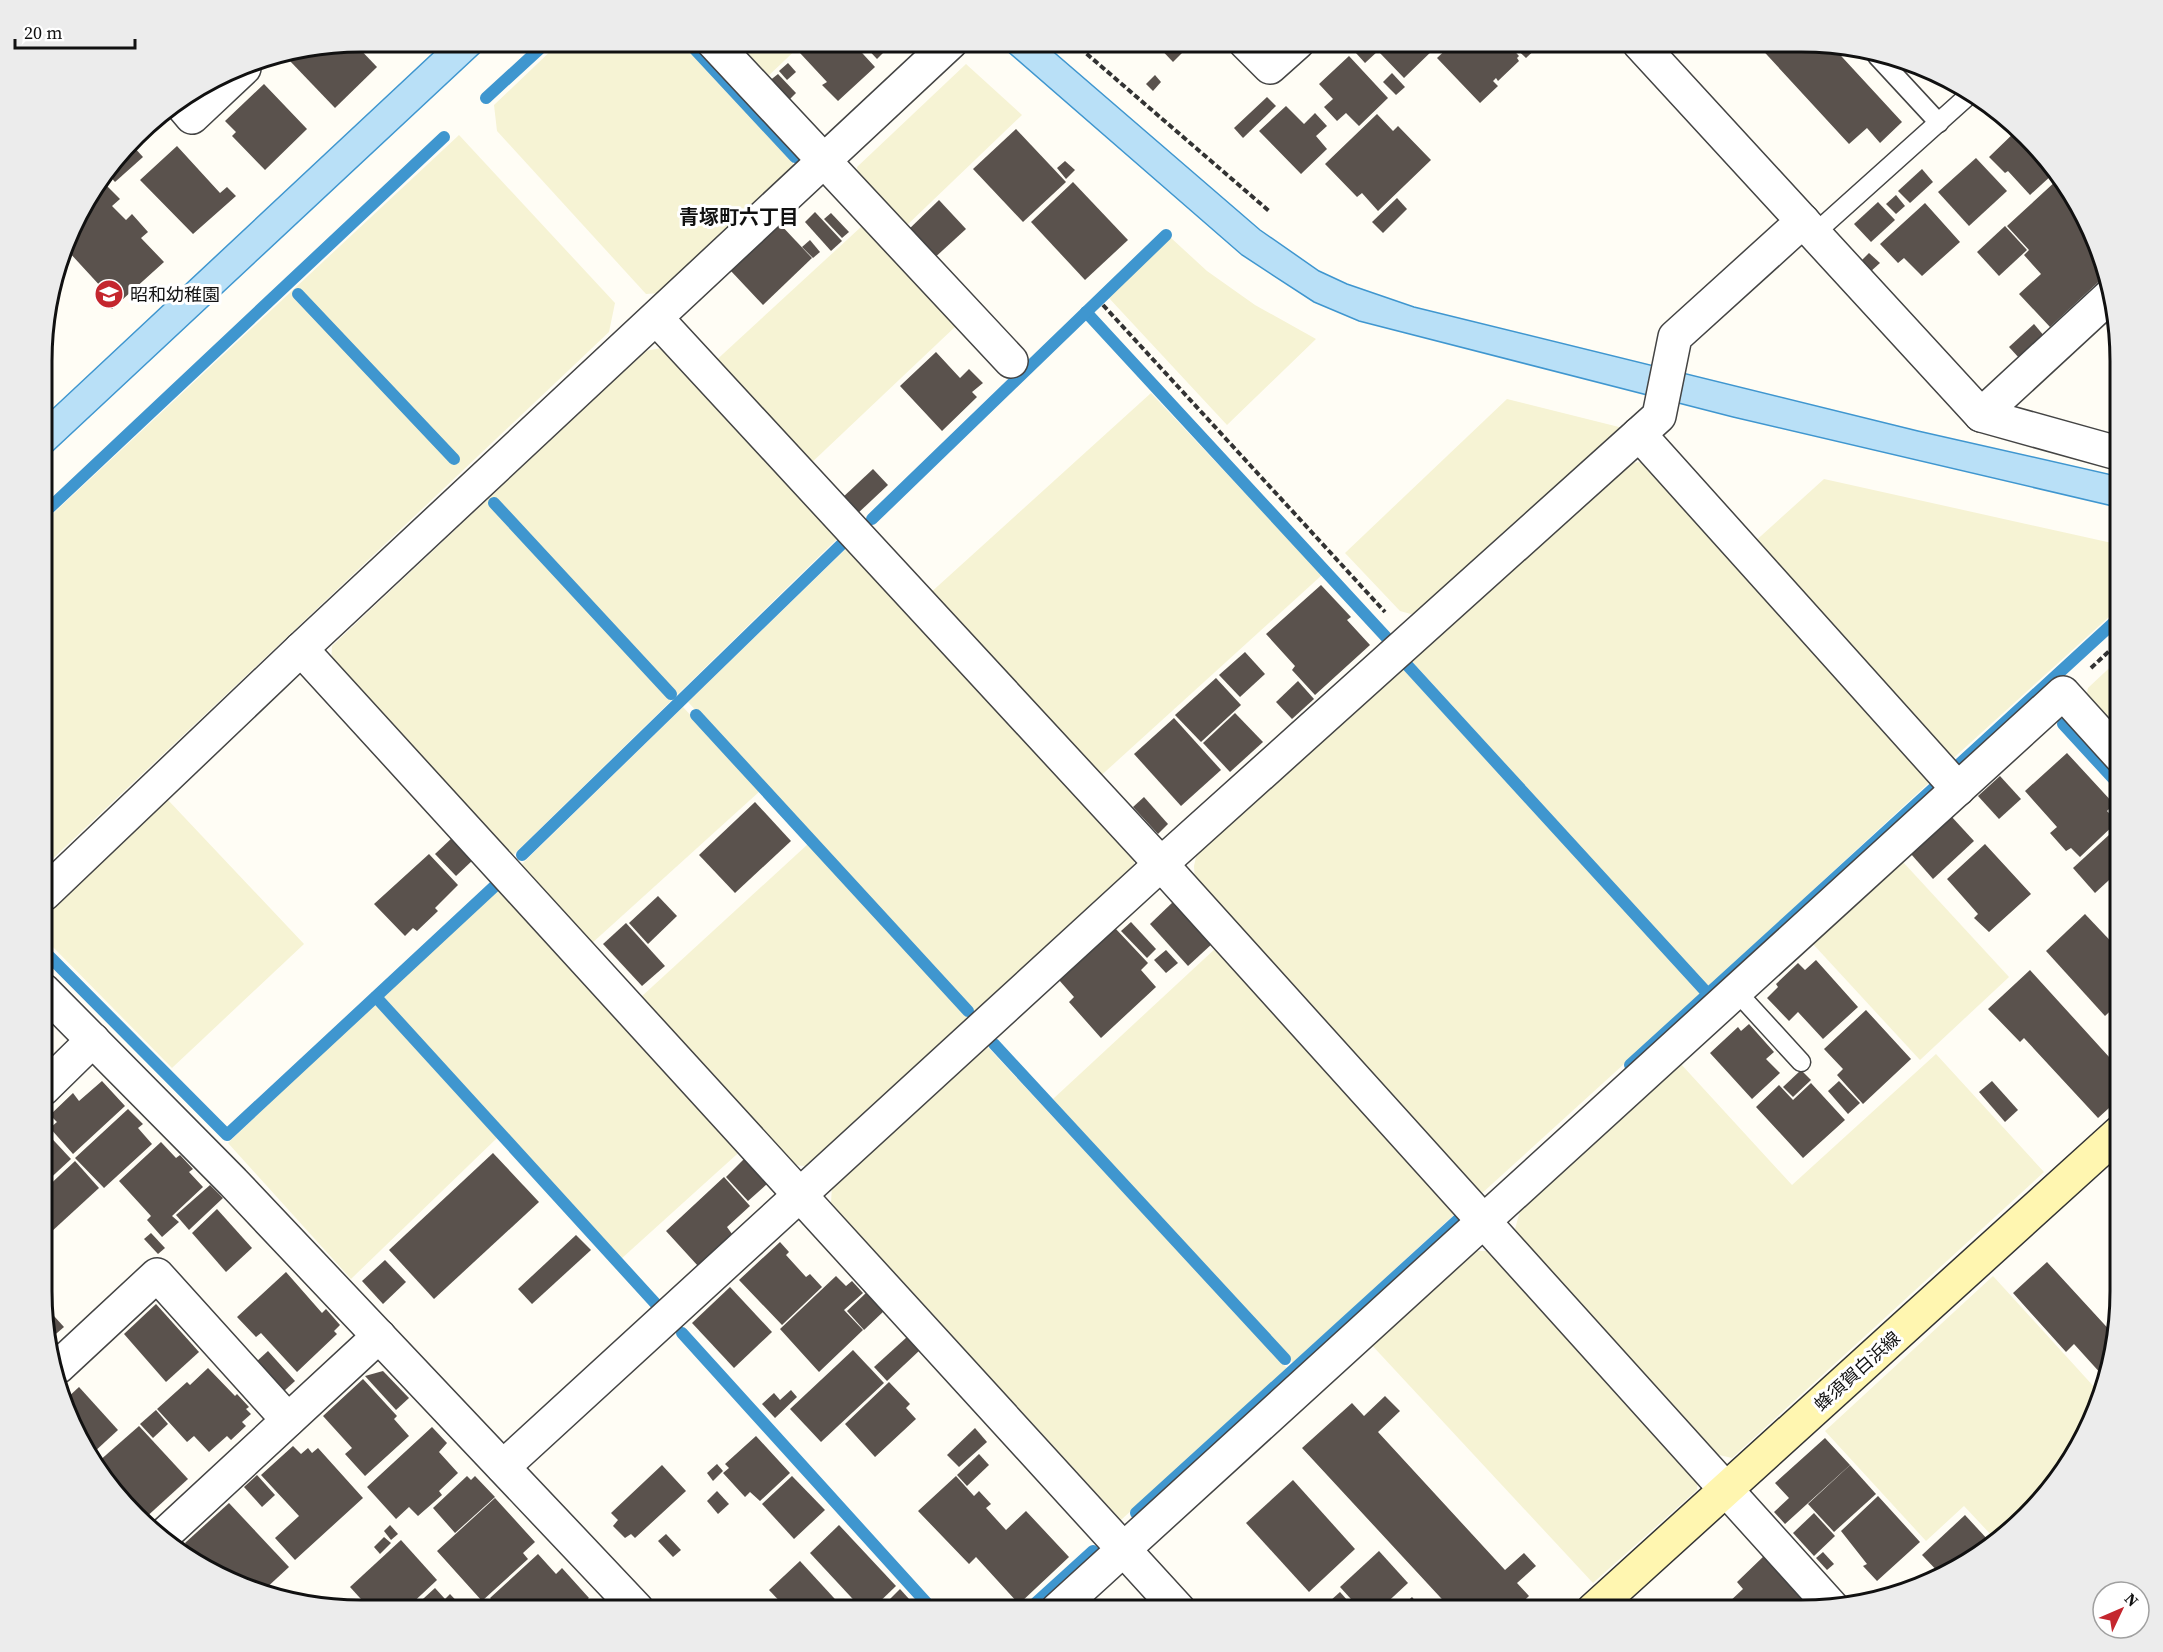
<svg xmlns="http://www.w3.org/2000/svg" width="2163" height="1652" font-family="'Source Serif 4','Noto Sans JP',serif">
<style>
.farmland{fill:#f6f3d4}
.water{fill:#b9e0f7;stroke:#3f96cf;stroke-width:1.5}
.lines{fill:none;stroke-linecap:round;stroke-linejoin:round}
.stream{stroke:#3f96cf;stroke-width:12}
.building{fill:#5a524d}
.lane-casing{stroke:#444;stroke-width:21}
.street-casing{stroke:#444;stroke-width:36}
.secondary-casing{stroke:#333;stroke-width:36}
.path{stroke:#333;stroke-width:4;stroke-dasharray:6 3;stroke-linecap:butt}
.lane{stroke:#fff;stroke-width:18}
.street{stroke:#fff;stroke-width:33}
.secondary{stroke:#fff6b0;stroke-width:33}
.labels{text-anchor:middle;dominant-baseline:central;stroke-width:6;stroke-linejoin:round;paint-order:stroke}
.poi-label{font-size:18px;fill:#111;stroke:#fff;text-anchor:start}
.street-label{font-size:18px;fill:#111;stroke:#fff}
.neighbourhood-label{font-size:20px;font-weight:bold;fill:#111;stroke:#fff}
.rim{fill:none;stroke:#111;stroke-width:3}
</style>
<rect width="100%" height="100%" fill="#fffdf5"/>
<g class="farmland">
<path d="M560 42H682L793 160V169L661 293 646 294 497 131 494 105Z"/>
<path d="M728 42H804L764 80Z"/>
<path d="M966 64 1022 115 904 228 859 181 857 167Z"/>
<path d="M459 135 615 303 609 332 44 867V522Z"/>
<path d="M862 226 956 326 807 467 711 365Z"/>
<path d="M1170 237 1207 271 1255 305 1316 339 1227 425 1108 297Z"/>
<path d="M667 347 843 533 512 856 331 664 332 646 645 351Z"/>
<path d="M1151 393 1322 575 1095 781 928 595Z"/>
<path d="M1507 399 1627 429 1418 616 1400 611 1345 553Z"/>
<path d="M1642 462 1933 779 1708 987 1409 658 1630 463Z"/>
<path d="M1824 479 2121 545V606L1947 764 1751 545Z"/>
<path d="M853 542 1134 853V870L977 1015 688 702Z"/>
<path d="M2121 657V736L2086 697 2088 688Z"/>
<path d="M1400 666 1701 994 1480 1195 1195 882 1194 866 1198 848Z"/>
<path d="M683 707 760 791 591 944 520 866Z"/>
<path d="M168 800 304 944 172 1068 44 938V915Z"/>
<path d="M808 844 972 1021 815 1167 794 1165 641 997Z"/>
<path d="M1903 862 2009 977 1920 1060 1813 944Z"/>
<path d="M505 881 746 1146 621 1259 382 997Z"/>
<path d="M1217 947 1458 1211 1293 1363 1053 1099Z"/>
<path d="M374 1003 497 1138 351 1279 228 1143Z"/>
<path d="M985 1044 1287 1368 1121 1520 831 1203 832 1185Z"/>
<path d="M1936 1054 2044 1172 1732 1458 1715 1454 1514 1233 1522 1203 1680 1063 1792 1185Z"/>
<path d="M1465 1251H1494L1698 1473 1697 1490 1593 1583 1368 1341Z"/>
<path d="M1993 1276 2096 1389 2104 1382 2097 1413 2042 1501 1994 1538 1964 1506 1926 1541 1825 1431Z"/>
</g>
<g class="water">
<path d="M445 42H491L44 459 45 416Z"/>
<path d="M997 42H1042L1260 230 1319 271 1347 284 1414 307 1918 431 2121 477V508L1733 417 1359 321 1314 302 1242 255Z"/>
</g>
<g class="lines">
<g class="stream">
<path d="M688 42 795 157"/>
<path d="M486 98 547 42"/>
<path d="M298 294 454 459"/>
<path d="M1086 312 1386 637"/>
<path d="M494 503 671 694"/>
<path d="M44 513 444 137"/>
<path d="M872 519 1166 235"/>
<path d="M1408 666 1708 994"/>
<path d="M696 715 968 1011"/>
<path d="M2063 724 2121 787"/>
<path d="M1954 769 2121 616"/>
<path d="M522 855 847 539"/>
<path d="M43 950 227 1135 497 884"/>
<path d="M376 997 655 1303"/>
<path d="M994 1044 1285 1359"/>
<path d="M1630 1065 1935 787"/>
<path d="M682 1333 933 1610"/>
<path d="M1136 1513 1459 1219"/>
<path d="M1028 1610 1093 1551"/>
</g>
</g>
<g class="building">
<path d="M812 42H852L875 67 838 101 822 85 827 82 800 53Z"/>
<path d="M861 42H894L877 59Z"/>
<path d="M1154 42H1193L1173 62Z"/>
<path d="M1346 42H1432L1436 47 1404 78 1378 51 1365 63Z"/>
<path d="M1454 42 1507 43 1519 56 1517 58 1519 61 1498 81 1496 78 1493 81 1498 86 1480 103 1437 58Z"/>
<path d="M354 43 377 67 335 108 289 60 297 53Z"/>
<path d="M1510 43H1540L1541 44 1526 58Z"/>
<path d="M1756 43 1831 45 1902 122 1880 143 1867 128 1849 144Z"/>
<path d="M1349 56 1388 98 1359 126 1346 113 1337 121 1324 107 1333 99 1319 84Z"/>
<path d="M788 63 796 72 787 80 779 71Z"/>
<path d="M1392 73 1405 87 1396 95 1383 82Z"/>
<path d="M778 74 796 93 786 103 768 82Z"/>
<path d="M1155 75 1161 82 1153 91 1146 84Z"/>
<path d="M264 84 307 129 265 170 232 136 236 132 225 121Z"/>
<path d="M1267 97 1276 106 1243 138 1234 128Z"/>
<path d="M1286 106 1304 124 1315 113 1327 126 1316 136 1327 149 1301 174 1259 131Z"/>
<path d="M1377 114 1393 131 1398 126 1431 160 1378 211 1362 193 1357 197 1325 164Z"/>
<path d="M1016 129 1066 182 1023 222 973 169Z"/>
<path d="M2018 129 2053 174 2030 195 2008 171 2005 173 1989 157Z"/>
<path d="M132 145 143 157 115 182 108 174Z"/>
<path d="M177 146 220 193 227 187 236 196 193 234 140 180Z"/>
<path d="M1976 158 2007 191 1969 226 1938 192Z"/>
<path d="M1065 161 1075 170 1066 179 1057 168Z"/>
<path d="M1922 169 1933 182 1910 203 1898 191Z"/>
<path d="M2057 180 2088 221 2108 273 2050 327 2019 294 2041 274 2024 255 2029 250 2007 226Z"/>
<path d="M102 181 120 199 112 206 126 220 132 214 148 232 141 238 164 262 112 309 97 294 103 289 68 251 85 202Z"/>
<path d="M1073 182 1128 240 1085 280 1031 222Z"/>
<path d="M1896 195 1905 206 1896 214 1886 204Z"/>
<path d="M1397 198 1407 209 1383 233 1372 222Z"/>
<path d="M939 200 966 229 931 261 904 234Z"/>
<path d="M1878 202 1895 220 1871 242 1854 224Z"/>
<path d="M1925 203 1960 242 1922 276 1904 258 1898 263 1880 244Z"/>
<path d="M815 212 842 241 831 251 805 222Z"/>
<path d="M831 213 849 232 842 238 824 219Z"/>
<path d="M779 223 812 258 763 305 730 270Z"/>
<path d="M2005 226 2027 250 1999 276 1977 252Z"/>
<path d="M810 240 820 252 813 258 802 247Z"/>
<path d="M1869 253 1880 263 1870 272 1861 261Z"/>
<path d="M2034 324 2045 337 2020 359 2009 347Z"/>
<path d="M936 352 960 378 969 369 983 383 972 392 977 397 942 431 900 386Z"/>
<path d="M873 469 888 485 856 515 841 499Z"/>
<path d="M1321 585 1351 617 1347 620 1370 645 1315 695 1292 670 1295 666 1266 634Z"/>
<path d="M1245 652 1265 674 1240 697 1219 675Z"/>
<path d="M1216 678 1241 705 1201 742 1175 715Z"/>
<path d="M1298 681 1314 699 1292 719 1276 702Z"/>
<path d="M1235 713 1263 742 1230 772 1203 743Z"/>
<path d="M1174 718 1221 770 1181 806 1134 754Z"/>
<path d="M2067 753 2114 804 2107 811 2117 822 2080 857 2071 848 2066 851 2050 833 2057 827 2025 791Z"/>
<path d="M2000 776 2021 799 1999 819 1978 796Z"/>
<path d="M1144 797 1168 824 1158 834 1133 807Z"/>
<path d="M755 802 791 841 735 893 699 855Z"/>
<path d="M1951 816 1974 841 1933 879 1911 854Z"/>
<path d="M2110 834 2121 846V869L2095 893 2073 868Z"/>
<path d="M453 837 474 859 456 876 435 854Z"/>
<path d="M1985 844 2031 894 1989 932 1974 918 1978 914 1947 879Z"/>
<path d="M429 854 458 885 435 908 438 911 417 931 413 928 405 936 374 904Z"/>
<path d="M658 896 677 916 648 944 629 923Z"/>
<path d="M1174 901 1213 943 1188 966 1150 924Z"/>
<path d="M2085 914 2121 952V1001L2105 1016 2046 951Z"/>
<path d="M1131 922 1156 949 1147 958 1121 931Z"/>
<path d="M626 923 665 966 642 986 603 944Z"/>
<path d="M1115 928 1148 963 1141 970 1156 987 1101 1038 1069 1002 1074 997 1059 980Z"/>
<path d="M1166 950 1178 963 1166 973 1154 960Z"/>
<path d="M1816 960 1858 1007 1823 1039 1798 1012 1789 1021 1767 998 1778 987 1776 984 1798 963 1805 970Z"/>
<path d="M2030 970 2120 1069V1098L2098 1118 2024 1038 2020 1042 1988 1009Z"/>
<path d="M1866 1010 1911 1059 1863 1104 1837 1075 1843 1069 1824 1049Z"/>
<path d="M1749 1024 1774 1052 1766 1059 1780 1073 1752 1099 1710 1053 1738 1027 1741 1031Z"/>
<path d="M1801 1070 1811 1080 1793 1097 1783 1087Z"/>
<path d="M102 1081 125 1106 73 1154 50 1128 57 1122 50 1115 73 1093 79 1101Z"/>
<path d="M1839 1081 1860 1103 1848 1114 1828 1091Z"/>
<path d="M1992 1081 2018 1110 2005 1122 1979 1092Z"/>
<path d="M1811 1083 1845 1120 1803 1158 1756 1107 1779 1085 1793 1100Z"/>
<path d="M128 1109 143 1124 138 1128 152 1144 104 1188 75 1158Z"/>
<path d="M43 1129 71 1159 43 1185Z"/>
<path d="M161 1142 176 1158 180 1155 193 1169 189 1172 203 1187 172 1216 179 1222 162 1237 147 1220 151 1216 119 1181Z"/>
<path d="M493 1153 539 1202 434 1299 389 1250Z"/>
<path d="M744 1159 767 1184 748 1201 726 1177Z"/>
<path d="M75 1161 99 1188 50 1233 43 1224V1191Z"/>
<path d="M724 1177 750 1206 727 1227 732 1234 698 1266 666 1231Z"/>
<path d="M210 1185 223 1198 189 1230 176 1215Z"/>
<path d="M217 1209 252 1248 226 1272 192 1233Z"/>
<path d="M151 1233 165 1248 158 1254 144 1239Z"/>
<path d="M576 1235 591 1250 532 1304 518 1289Z"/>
<path d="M780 1242 789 1252 786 1255 806 1277 810 1274 822 1287 782 1325 739 1280Z"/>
<path d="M385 1260 406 1282 383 1304 362 1281Z"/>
<path d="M2047 1262 2115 1336 2106 1373 2103 1376 2074 1344 2066 1352 2013 1293Z"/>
<path d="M286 1272 322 1313 326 1309 340 1325 334 1331 337 1334 297 1372 261 1333 256 1337 237 1317Z"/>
<path d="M836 1276 846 1286 852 1281 863 1293 844 1310 863 1330 819 1372 780 1329Z"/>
<path d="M730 1287 772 1332 734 1368 692 1323Z"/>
<path d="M867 1292 885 1310 864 1330 847 1311Z"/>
<path d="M43 1304 64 1327 50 1339 43 1311Z"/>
<path d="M156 1304 199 1352 166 1382 124 1334Z"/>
<path d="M907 1337 920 1350 887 1381 874 1367Z"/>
<path d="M853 1350 884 1383 821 1442 790 1409Z"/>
<path d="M268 1351 295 1381 284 1391 256 1362Z"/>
<path d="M208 1368 235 1396 237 1394 249 1407 246 1409 251 1414 242 1422 246 1426 231 1440 227 1436 209 1452 194 1436 187 1442 157 1409 187 1382 190 1385Z"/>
<path d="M383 1371 409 1398 396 1410 365 1376Z"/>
<path d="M363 1379 397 1416 394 1419 409 1436 365 1476 345 1454 352 1448 323 1416Z"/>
<path d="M889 1382 910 1404 906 1408 916 1419 875 1457 845 1424Z"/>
<path d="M79 1387 118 1430 93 1453 75 1432 66 1399Z"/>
<path d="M791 1390 797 1397 775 1418 762 1404 774 1393 780 1400Z"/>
<path d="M1385 1396 1400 1411 1378 1432 1505 1570 1524 1553 1536 1566 1517 1583 1529 1596 1514 1610H1452L1302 1448 1352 1403 1364 1416Z"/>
<path d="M156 1410 168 1424 153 1438 140 1424Z"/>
<path d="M139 1426 188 1479 143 1520 98 1462Z"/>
<path d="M432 1427 447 1443 439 1452 458 1473 439 1491 442 1495 418 1516 409 1507 396 1519 367 1487Z"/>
<path d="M975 1428 987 1442 959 1467 947 1455Z"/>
<path d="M756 1436 790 1473 760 1501 750 1492 745 1497 723 1473 729 1468 725 1464Z"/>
<path d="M1825 1438 1850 1465 1785 1524 1774 1512 1789 1498 1775 1483Z"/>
<path d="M293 1446 301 1454 308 1448 312 1453 318 1448 363 1498 295 1560 275 1538 299 1516 261 1475Z"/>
<path d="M979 1454 989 1465 967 1486 957 1475Z"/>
<path d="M717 1464 723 1471 713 1481 707 1473Z"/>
<path d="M662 1465 686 1491 635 1538 631 1534 625 1538 613 1526 618 1520 611 1513Z"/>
<path d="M1850 1465 1876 1494 1834 1532 1808 1504Z"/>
<path d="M257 1475 275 1495 262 1507 244 1487Z"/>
<path d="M467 1476 471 1480 475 1476 495 1497 455 1533 433 1508Z"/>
<path d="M792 1476 825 1510 794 1539 762 1504Z"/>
<path d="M956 1476 974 1496 979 1491 991 1504 986 1508 1006 1530 1026 1511 1069 1557 1019 1604 976 1557 969 1564 918 1511Z"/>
<path d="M1293 1480 1355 1549 1309 1592 1246 1523Z"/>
<path d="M717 1491 729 1504 718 1514 707 1501Z"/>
<path d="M1878 1496 1920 1542 1877 1581 1863 1566 1867 1564 1841 1531Z"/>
<path d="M495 1498 535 1542 523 1553 528 1559 482 1601 437 1551Z"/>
<path d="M229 1503 289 1567 263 1591 240 1586 203 1563 185 1543Z"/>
<path d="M1814 1513 1835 1536 1814 1556 1793 1533Z"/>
<path d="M1965 1515 1989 1541 1943 1577 1922 1555Z"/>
<path d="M390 1525 398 1534 391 1540 384 1531Z"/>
<path d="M839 1525 896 1586 871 1610H863L810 1553Z"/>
<path d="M666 1534 681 1550 673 1557 658 1541Z"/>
<path d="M384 1537 391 1543 380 1554 374 1547Z"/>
<path d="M401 1540 437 1580 406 1609H370L350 1587Z"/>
<path d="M1379 1551 1408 1583 1379 1610H1361L1340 1587Z"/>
<path d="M1823 1552 1834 1564 1827 1570 1816 1558Z"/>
<path d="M538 1554 556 1574 562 1568 589 1598 576 1609H500L490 1598Z"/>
<path d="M1765 1555 1808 1602 1804 1606 1807 1609 1735 1610 1728 1603 1743 1589 1737 1582Z"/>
<path d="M800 1561 845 1610H788L769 1590Z"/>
<path d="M435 1588 445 1599 450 1594 464 1609H412Z"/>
<path d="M900 1589 919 1610H879Z"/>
<path d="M1340 1592 1356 1610H1320Z"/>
<path d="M1412 1597 1423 1610H1398Z"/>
</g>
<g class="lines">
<g class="lane-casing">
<g id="lane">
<path d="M1877 56 1939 123"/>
<path d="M1814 234 1969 95"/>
<path d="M1736 991 1801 1062"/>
</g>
</g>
<g class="street-casing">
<g id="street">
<path d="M713 42 1011 361"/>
<path d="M1245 42 1270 67 1298 42"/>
<path d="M1639 43 1981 415 2121 454"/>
<path d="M181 104 192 117 244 68"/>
<path d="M657 319 1161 864 1832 1607"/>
<path d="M1981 415 2112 294"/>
<path d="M1639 434 1659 416 1675 337 1803 221"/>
<path d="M301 649 1179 1610"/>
<path d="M44 894 301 649 951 42"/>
<path d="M43 990 233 1182 637 1609"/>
<path d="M43 1089 93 1040"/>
<path d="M58 1367 157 1275 288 1420"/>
<path d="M503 1467 1161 864 1639 434 1958 789"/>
<path d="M162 1537 379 1336"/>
<path d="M1057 1610 2063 693 2121 757"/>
</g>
</g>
<g class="secondary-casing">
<path id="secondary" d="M1593 1610 2120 1132"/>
</g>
<g class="path">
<path d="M1073 42 1269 211"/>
<path d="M1103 305 1385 612"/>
<path d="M2091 668 2121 640"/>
</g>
<use href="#lane" class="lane"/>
<use href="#street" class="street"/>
<use href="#secondary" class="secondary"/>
</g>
<defs>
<g id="school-disc" transform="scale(1.5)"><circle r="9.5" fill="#c4262e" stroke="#fff"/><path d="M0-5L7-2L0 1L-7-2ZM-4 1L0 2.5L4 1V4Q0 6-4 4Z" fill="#fff"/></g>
</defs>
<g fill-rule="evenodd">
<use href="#school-disc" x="109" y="294"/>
</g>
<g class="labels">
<g class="poi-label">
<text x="130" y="294">昭和幼稚園</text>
</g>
<g class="street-label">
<text transform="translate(1857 1371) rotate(-42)">蜂須賀白浜線</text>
</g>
<g class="neighbourhood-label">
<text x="739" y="217">青塚町六丁目</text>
</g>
</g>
<path d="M0 0H2163V1652H0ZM361 52H1801A309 309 0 0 1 2110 361V1291A309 309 0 0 1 1801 1600H361A309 309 0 0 1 52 1291V361A309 309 0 0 1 361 52Z" fill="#ececec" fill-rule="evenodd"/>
<path class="rim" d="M361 52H1801A309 309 0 0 1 2110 361V1291A309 309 0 0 1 1801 1600H361A309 309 0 0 1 52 1291V361A309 309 0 0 1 361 52Z"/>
<g transform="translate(2121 1610) rotate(46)"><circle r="28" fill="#ffffff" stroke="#a0a0a0" stroke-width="1.5"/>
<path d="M0-4.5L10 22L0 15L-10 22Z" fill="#c4262e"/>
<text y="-9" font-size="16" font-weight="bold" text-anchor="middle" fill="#111111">N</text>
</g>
<path d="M15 39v9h120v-9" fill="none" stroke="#111111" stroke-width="3"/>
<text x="24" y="39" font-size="18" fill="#111111" stroke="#ffffff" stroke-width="4.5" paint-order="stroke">20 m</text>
</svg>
